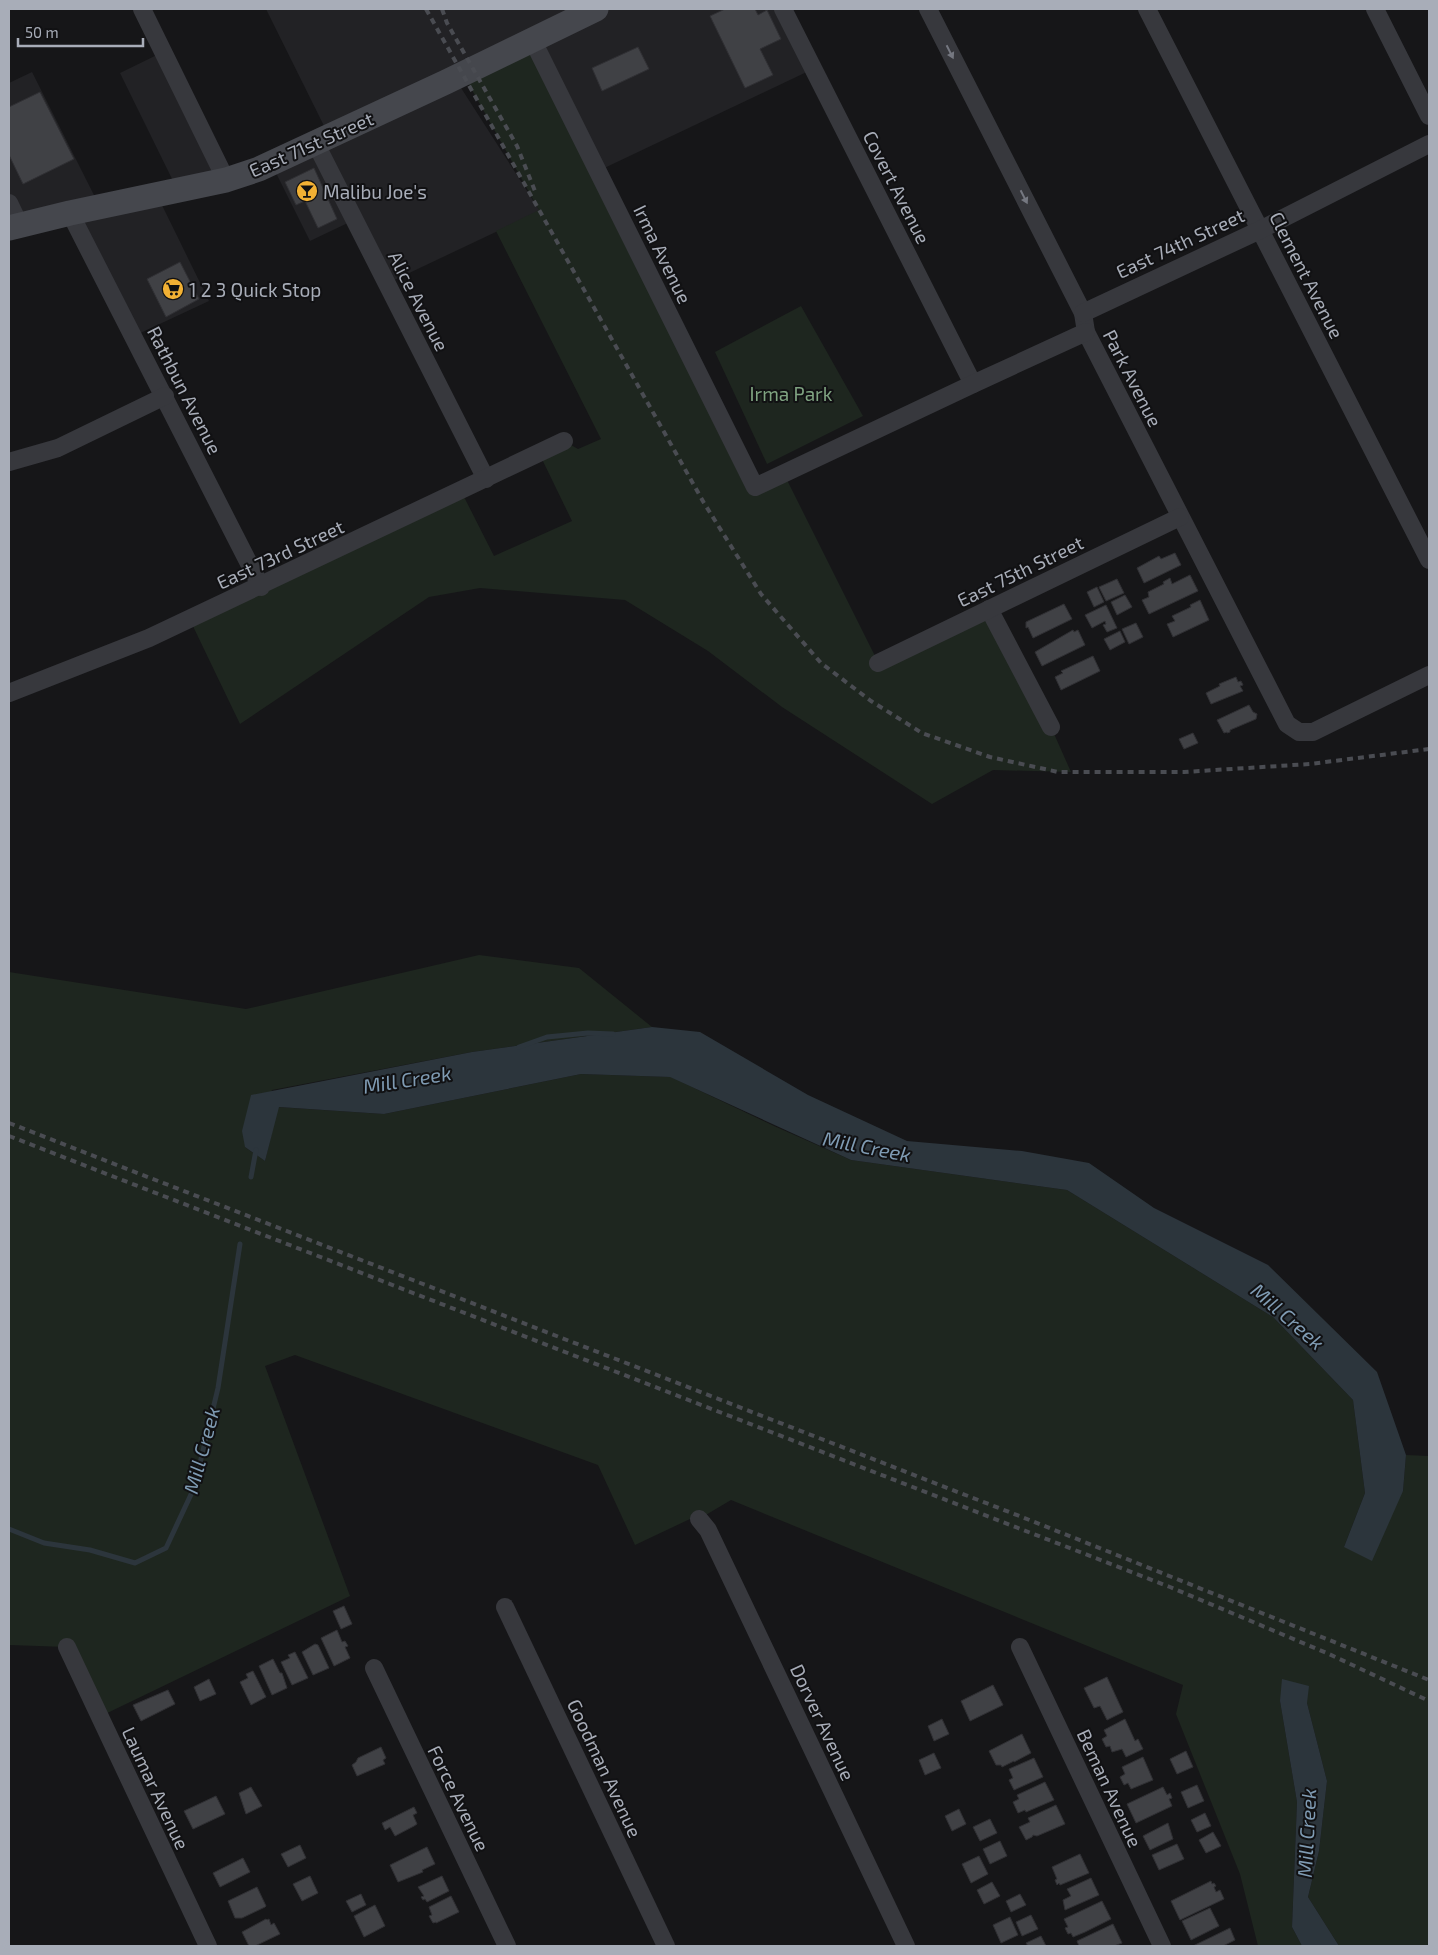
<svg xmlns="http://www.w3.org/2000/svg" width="1438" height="1955" font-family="'Exo 2',sans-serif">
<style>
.built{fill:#222225}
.green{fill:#1e261f}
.water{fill:#2c353c}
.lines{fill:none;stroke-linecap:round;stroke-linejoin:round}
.stream{stroke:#2c353c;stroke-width:5}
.building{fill:#404145;stroke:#303034}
.minor{stroke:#37383d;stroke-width:18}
.secondary{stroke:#45474d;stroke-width:25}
.rail{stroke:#4a4c52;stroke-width:4;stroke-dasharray:6 5;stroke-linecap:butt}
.oneway{fill:#757881}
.labels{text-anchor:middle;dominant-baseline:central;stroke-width:4;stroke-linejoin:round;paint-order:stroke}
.street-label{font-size:19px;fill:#a8adb8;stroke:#111113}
.poi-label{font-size:19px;fill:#a8adb8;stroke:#111113;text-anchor:start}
.park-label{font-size:19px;fill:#7fa381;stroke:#111113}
.water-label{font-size:20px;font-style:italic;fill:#7f9bb3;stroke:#111113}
</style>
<rect width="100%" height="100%" fill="#161618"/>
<g class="built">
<path d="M266 9H783L813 69 598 171 532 39 454 77 540 211 386 284 354 220 310 241 271 163 329 136Z"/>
<path d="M163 52 226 180 178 191 120 73Z"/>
<path d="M32 72 100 207 157 195 209 301 134 336 71 213 9 228V83Z"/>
</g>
<g class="green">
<path d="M532 39 755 487 784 474 878 662 989 609 1051 727 1071 772 993 770 932 804 782 707 708 651 625 600 480 588 429 597 240 724 190 620 461 491 494 556 572 521 539 453 564 441 578 449 601 439 496 231 539 210 463 74Z"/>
<path d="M801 306 863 416 767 464 715 352Z"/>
<path d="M479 955 579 968 652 1027 472 1052 272 1090 245 1147 265 1161 278 1107 384 1114 581 1074 671 1077 774 1126 851 1160 1067 1190 1273 1317 1353 1400 1365 1493 1344 1547 1403 1491 1406 1455 1429 1456V1946H1339L1308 1897 1319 1851 1327 1781 1307 1703 1280 1701 1297 1802 1292 1927 1302 1946H1258L1240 1874 1176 1714 1183 1685 731 1500 699 1519H690L635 1545 598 1465 295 1355 265 1366 350 1596 99 1717 67 1647 9 1645V972L246 1009Z"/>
</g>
<g class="water">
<path d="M652 1027 700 1032 808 1095 907 1141 1022 1151 1089 1163 1154 1208 1268 1265 1377 1372 1406 1455 1403 1491 1372 1561 1344 1547 1365 1493 1353 1400 1273 1317 1067 1190 851 1160 670 1077 581 1074 384 1114 279 1107 265 1161 245 1147 242 1131 251 1095 472 1052Z"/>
<path d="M1282 1679 1309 1686 1307 1703 1327 1781 1319 1851 1308 1897 1339 1946H1302L1292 1927 1297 1802 1280 1701Z"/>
</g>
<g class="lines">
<g class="stream">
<path d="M519 1047 547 1037 588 1033 613 1034"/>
<path d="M251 1177 256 1150"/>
<path d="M9 1529 44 1543 90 1550 135 1563 166 1548 194 1488 218 1388 240 1244"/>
</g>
</g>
<g class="building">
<path d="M725 9H755L758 15 767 10 781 39 760 49 773 75 745 88 710 16Z"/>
<path d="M638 47 649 69 602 91 592 68Z"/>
<path d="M40 92 74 159 23 184 9 155V107Z"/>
<path d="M314 168 337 219 318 228 305 201 296 205 285 182Z"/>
<path d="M180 262 199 299 166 317 147 279Z"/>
<path d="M1175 553 1181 565 1144 583 1137 568 1159 556 1161 559Z"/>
<path d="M1190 575 1198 591 1149 614 1142 600 1149 597 1148 592 1164 584 1163 582 1170 578 1172 584Z"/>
<path d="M1117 579 1124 593 1106 601 1099 587Z"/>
<path d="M1097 587 1104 602 1094 607 1087 592Z"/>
<path d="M1125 595 1132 607 1117 615 1111 602Z"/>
<path d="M1200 600 1209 620 1173 637 1167 624 1175 621 1172 616 1191 607 1190 605Z"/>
<path d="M1064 604 1072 619 1033 638 1028 627 1026 628V622Z"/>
<path d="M1106 605 1117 628 1107 632 1103 625 1106 624 1105 621 1092 628 1085 615Z"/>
<path d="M1136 623 1143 637 1129 644 1122 629Z"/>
<path d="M1073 630 1074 632 1078 630 1085 645 1042 666 1035 652Z"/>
<path d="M1120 631 1125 642 1110 650 1104 639Z"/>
<path d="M1093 656 1100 671 1061 690 1055 677 1063 673 1061 671Z"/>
<path d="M1236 677 1238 682 1241 681 1243 685 1240 686 1243 691 1211 704 1206 693 1220 686 1219 684Z"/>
<path d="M1249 705 1253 712 1257 714 1256 719 1230 730V732L1227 733V732L1224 733 1217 720Z"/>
<path d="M1193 733 1198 743 1184 749 1179 739Z"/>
<path d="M344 1606 352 1624 341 1629 333 1611Z"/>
<path d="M337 1630 342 1642 345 1641 348 1646 345 1647 350 1658 334 1666 321 1638Z"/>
<path d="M315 1644 318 1645 329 1668 313 1675 302 1652Z"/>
<path d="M295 1652 308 1678 292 1685 281 1662 290 1658 288 1655Z"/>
<path d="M273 1659 280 1673H282L287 1688 272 1695 259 1666Z"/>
<path d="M253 1671 266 1697 251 1705 240 1682 248 1678 246 1674Z"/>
<path d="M1107 1677 1123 1712 1107 1720 1100 1706 1094 1708 1084 1688Z"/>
<path d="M209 1679 216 1694 200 1701 194 1687Z"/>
<path d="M993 1685 1003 1705 970 1721 961 1701Z"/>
<path d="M168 1690 175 1704 141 1721 133 1705Z"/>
<path d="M942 1719 949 1734 934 1741 928 1726Z"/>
<path d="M1125 1719 1135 1741 1138 1739 1143 1749 1126 1757 1122 1749 1112 1752 1110 1746 1106 1747 1102 1739 1107 1736 1104 1730Z"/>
<path d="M1022 1734 1031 1753 1014 1762V1761L1002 1767 1001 1765H996L989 1751Z"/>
<path d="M381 1747 386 1758 383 1760 385 1764 357 1776 352 1765 356 1762 358 1758Z"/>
<path d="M1186 1751 1193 1767 1177 1774 1170 1759Z"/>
<path d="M934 1753 941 1768 925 1775 919 1760Z"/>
<path d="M1143 1757 1153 1780 1131 1789 1128 1783 1124 1785 1120 1777 1125 1774 1122 1767Z"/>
<path d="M1034 1758 1043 1777 1014 1790 1009 1780 1013 1778 1009 1769Z"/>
<path d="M1045 1782 1054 1800 1026 1812 1025 1810 1018 1813 1013 1802 1019 1799 1017 1795Z"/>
<path d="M1197 1785 1204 1801 1188 1808 1181 1792Z"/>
<path d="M251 1787 262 1806 246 1814 239 1793Z"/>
<path d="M1163 1787 1167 1795 1170 1793 1172 1798 1169 1799 1172 1806 1136 1823 1127 1804Z"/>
<path d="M216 1796 225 1814 193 1829 184 1811Z"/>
<path d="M1056 1805 1065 1824 1037 1836 1033 1835 1032 1837 1026 1840 1019 1827 1030 1822 1028 1818Z"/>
<path d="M414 1807 417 1813 413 1815 417 1824 414 1826 395 1836 390 1827 385 1830 382 1823Z"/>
<path d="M959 1809 966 1824 952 1831 945 1816Z"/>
<path d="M1205 1813 1211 1826 1197 1832 1191 1820Z"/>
<path d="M990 1819 997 1833 980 1841 973 1827Z"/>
<path d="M1168 1823 1173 1839 1150 1850 1143 1836Z"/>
<path d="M1213 1832 1221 1846 1206 1853 1199 1840Z"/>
<path d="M1000 1841 1007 1856 990 1864 983 1849Z"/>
<path d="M1177 1844 1184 1859 1159 1870 1152 1855Z"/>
<path d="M300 1845 306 1858 288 1867 281 1854Z"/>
<path d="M427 1847 435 1864 422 1870 423 1872 398 1882 390 1865Z"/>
<path d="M1080 1854 1089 1873 1060 1885 1059 1883 1057 1885 1055 1880 1057 1879 1052 1867Z"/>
<path d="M979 1856 988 1874 971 1883 962 1864Z"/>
<path d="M243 1858 250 1872 220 1887 213 1873Z"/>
<path d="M310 1876 318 1893 302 1901 293 1884Z"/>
<path d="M442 1876 449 1891 427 1902 425 1899 423 1900 421 1897 424 1896 418 1887Z"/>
<path d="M1091 1878 1099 1895 1065 1910 1063 1900 1071 1896 1067 1889Z"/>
<path d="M1211 1881 1212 1884 1214 1883 1216 1886 1214 1887 1216 1892 1220 1890 1224 1899 1180 1920 1171 1901Z"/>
<path d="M992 1882 1000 1896 984 1904 977 1890Z"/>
<path d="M257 1887 266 1906 265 1907 242 1918H235L228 1901Z"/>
<path d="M361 1894 366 1905 352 1912 346 1901Z"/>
<path d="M1020 1894 1026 1905 1011 1912 1006 1901Z"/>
<path d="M451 1896 459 1912 436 1923V1922L433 1923 429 1916 432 1915 429 1907Z"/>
<path d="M1102 1901 1111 1919 1085 1932 1073 1937 1071 1933 1068 1934 1065 1928 1068 1927 1064 1919Z"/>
<path d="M375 1905 385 1926 364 1937 354 1916Z"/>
<path d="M1210 1908 1219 1926 1191 1940 1182 1921Z"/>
<path d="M1031 1915 1038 1929 1022 1936 1016 1922Z"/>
<path d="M1010 1917 1018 1935 1001 1943 993 1925Z"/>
<path d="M266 1919 267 1920 269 1919 271 1925 274 1923 280 1934 255 1946H249L242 1932Z"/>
<path d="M1113 1924 1122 1943 1114 1946H1079L1077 1941Z"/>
<path d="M1230 1928 1235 1940 1223 1946H1193Z"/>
<path d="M1041 1936 1046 1946H1028L1026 1943Z"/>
</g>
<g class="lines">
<g class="minor">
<path d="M142 9 226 180"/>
<path d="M783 9 973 384"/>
<path d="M928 9 1083 313 1086 332 1287 724 1299 732H1313L1429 675"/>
<path d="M1147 9 1429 560"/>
<path d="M1375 9 1429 116"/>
<path d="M532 39 755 487 973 384 1086 332"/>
<path d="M315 142 486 479"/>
<path d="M9 203 20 226"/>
<path d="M70 213 261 587"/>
<path d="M1083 313 1260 230 1429 144"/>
<path d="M9 462 58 448 165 396"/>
<path d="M989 609 1051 727"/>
<path d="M878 663 1180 517"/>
<path d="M9 693 149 638 564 441"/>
<path d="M699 1519 708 1530 906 1946"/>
<path d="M505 1607 666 1946"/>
<path d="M67 1647 208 1946"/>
<path d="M1020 1647 1162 1946"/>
<path d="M374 1668 507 1946"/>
</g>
<path class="secondary" d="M9 228 70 213 226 180 259 169 446 82 596 9"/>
<g class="rail">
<path d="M426 9 704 503 761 594 821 663 871 701 922 733 990 757 1058 772H1184L1310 764 1429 749"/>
<path d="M442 9 447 23 517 146 535 191"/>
<path d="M9 1123 1022 1517 1429 1680"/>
<path d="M9 1136 1170 1587 1329 1654 1429 1701"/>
</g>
</g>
<defs><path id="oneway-solid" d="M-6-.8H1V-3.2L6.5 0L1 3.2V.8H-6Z" transform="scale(1.25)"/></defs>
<g class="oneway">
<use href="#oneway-solid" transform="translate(950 52) rotate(63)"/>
<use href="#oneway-solid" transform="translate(1024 197) rotate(63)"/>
</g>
<defs>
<g id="bar-disc" transform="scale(1.125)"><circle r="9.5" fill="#f2b134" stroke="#111113"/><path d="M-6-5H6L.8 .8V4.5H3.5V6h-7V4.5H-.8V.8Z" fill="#111"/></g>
<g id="supermarket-disc" transform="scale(1.125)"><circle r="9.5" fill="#f2b134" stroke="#111113"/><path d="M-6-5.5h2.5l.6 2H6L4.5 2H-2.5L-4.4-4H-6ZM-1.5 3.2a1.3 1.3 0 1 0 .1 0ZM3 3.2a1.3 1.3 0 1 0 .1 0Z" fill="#111"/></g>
</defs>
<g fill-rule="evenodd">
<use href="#bar-disc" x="307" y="191"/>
<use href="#supermarket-disc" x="173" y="289"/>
</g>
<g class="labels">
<g class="street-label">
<text transform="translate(311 144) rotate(-24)">East 71st Street</text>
<text transform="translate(897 187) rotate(63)">Covert Avenue</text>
<text transform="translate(1180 243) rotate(-25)">East 74th Street</text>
<text transform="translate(663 254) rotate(64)">Irma Avenue</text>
<text transform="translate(1307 275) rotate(63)">Clement Avenue</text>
<text transform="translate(419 301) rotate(63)">Alice Avenue</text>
<text transform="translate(1133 378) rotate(63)">Park Avenue</text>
<text transform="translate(185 390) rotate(63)">Rathbun Avenue</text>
<text transform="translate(280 554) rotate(-25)">East 73rd Street</text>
<text transform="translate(1020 571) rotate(-26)">East 75th Street</text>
<text transform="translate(823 1722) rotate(65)">Dorver Avenue</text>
<text transform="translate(605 1768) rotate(65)">Goodman Avenue</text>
<text transform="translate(156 1788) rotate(65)">Laumar Avenue</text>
<text transform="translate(1110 1788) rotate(65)">Beman Avenue</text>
<text transform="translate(459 1798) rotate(64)">Force Avenue</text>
</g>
<g class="poi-label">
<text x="323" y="191">Malibu Joe's</text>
<text x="189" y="289">1 2 3 Quick Stop</text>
</g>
<g class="park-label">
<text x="791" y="393">Irma Park</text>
</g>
<g class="water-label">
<text transform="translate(407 1079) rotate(-9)">Mill Creek</text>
<text transform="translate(867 1146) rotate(11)">Mill Creek</text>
<text transform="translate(1288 1316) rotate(41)">Mill Creek</text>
<text transform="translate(201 1450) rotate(-75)">Mill Creek</text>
<text transform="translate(1306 1833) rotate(-87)">Mill Creek</text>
</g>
</g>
<rect width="1438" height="1955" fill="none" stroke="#a8adb8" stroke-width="20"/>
<path d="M18 38v8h125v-8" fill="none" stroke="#a8adb8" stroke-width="2.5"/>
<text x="25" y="38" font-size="15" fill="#a8adb8" stroke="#111113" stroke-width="4" paint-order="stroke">50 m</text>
</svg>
